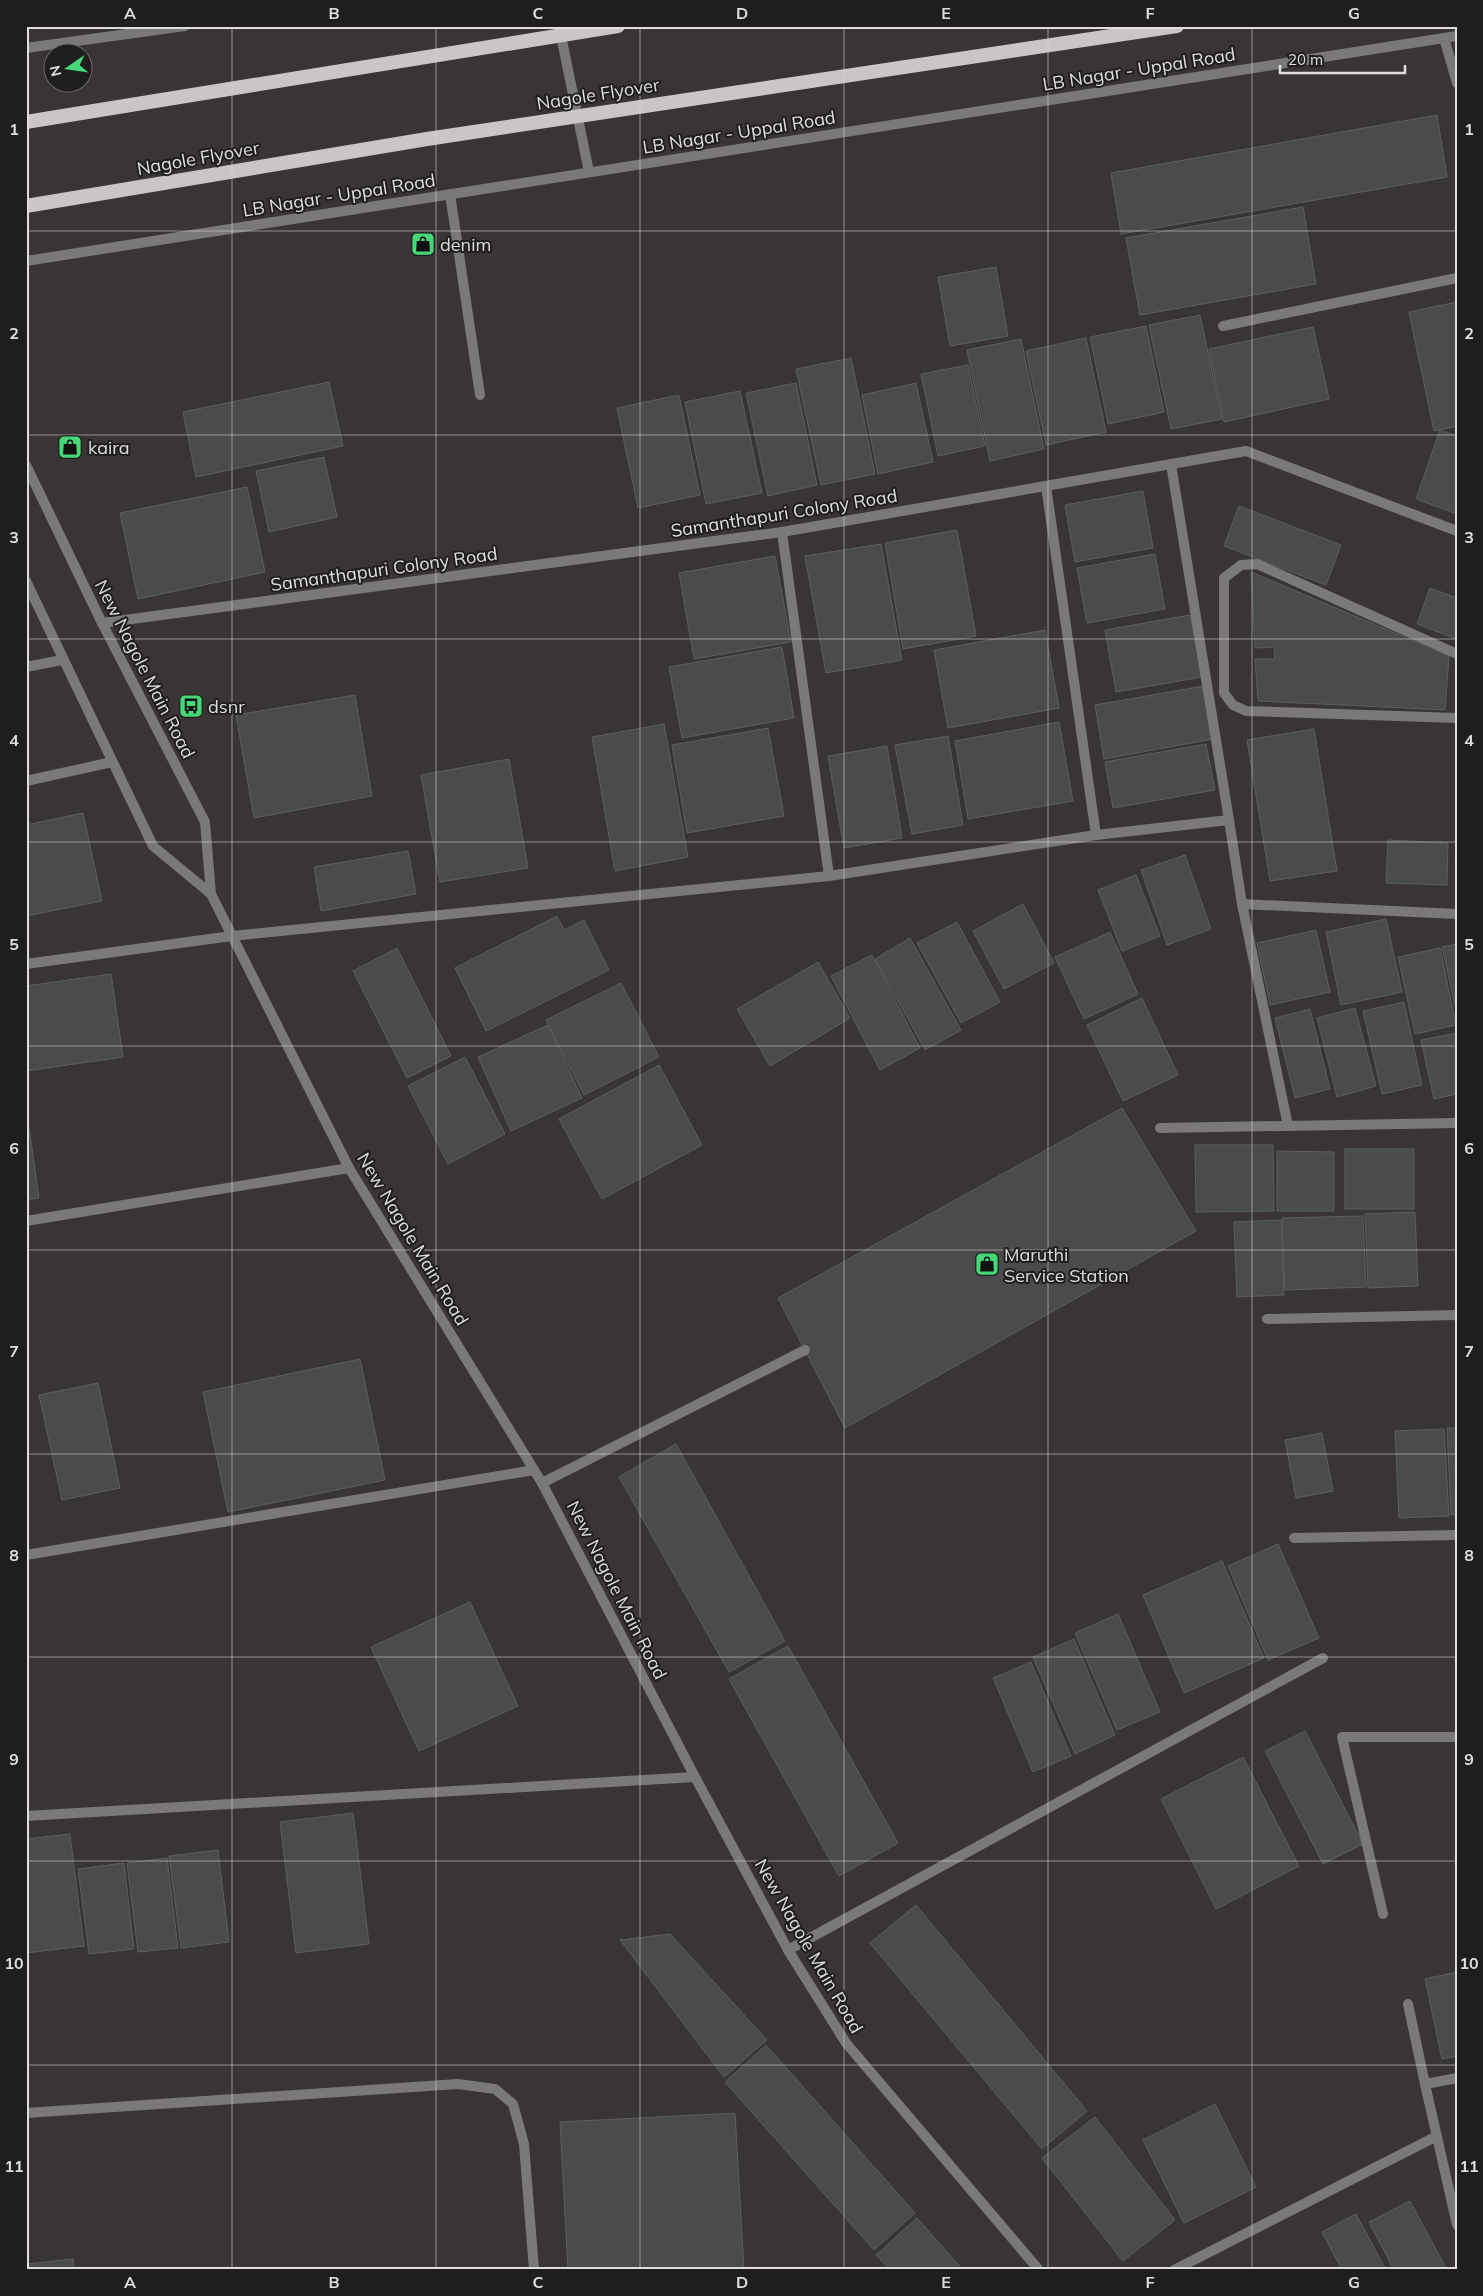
<svg xmlns="http://www.w3.org/2000/svg" width="1483" height="2296" font-family="Mulish,sans-serif">
<style>
.building{fill:#494c4a;stroke:#5c605d}
.lines{fill:none;stroke-linecap:round;stroke-linejoin:round}
.service{stroke:#7a7878;stroke-width:10}
.minor{stroke:#7a7878;stroke-width:10}
.tertiary{stroke:#7a7878;stroke-width:10}
.trunk-bridge{stroke:#cbc6c6;stroke-width:14}
.grid{fill:none;stroke:#e0dddd;stroke-width:1;stroke-opacity:0.55}
.labels{text-anchor:middle;dominant-baseline:central;stroke-width:4;stroke-linejoin:round;paint-order:stroke}
.street-label{font-size:18px;fill:#e0dddd;stroke:#1f1d1d}
.poi-label{font-size:18px;fill:#e0dddd;stroke:#1f1d1d;text-anchor:start}
.neatline{fill:none;stroke:#e0dddd;stroke-width:2}
.grid-label{font-size:16px;text-anchor:middle;font-weight:bold;fill:#e0dddd}
</style>
<rect width="100%" height="100%" fill="#393534"/>
<g class="building">
<path d="M1437 115 1447 177 1121 234 1111 173Z"/>
<path d="M1303 207 1316 284 1140 315 1126 238Z"/>
<path d="M996 267 1008 336 950 346 938 277Z"/>
<path d="M1457 302V426L1434 431 1409 312Z"/>
<path d="M1200 315 1222 419 1171 429 1149 325Z"/>
<path d="M1146 326 1164 412 1108 424 1090 337Z"/>
<path d="M1313 327 1329 399 1224 422 1209 349Z"/>
<path d="M1086 338 1106 432 1046 445 1026 351Z"/>
<path d="M1021 339 1044 449 990 461 967 350Z"/>
<path d="M851 358 875 474 821 485 796 369Z"/>
<path d="M968 365 985 446 938 456 921 374Z"/>
<path d="M329 382 343 446 196 477 183 412Z"/>
<path d="M796 383 817 485 768 496 746 393Z"/>
<path d="M916 383 933 462 878 474 862 395Z"/>
<path d="M740 391 762 493 706 504 685 402Z"/>
<path d="M679 395 700 495 638 508 617 408Z"/>
<path d="M1440 430 1457 436V514L1416 499Z"/>
<path d="M324 457 337 517 269 532 256 471Z"/>
<path d="M247 487 265 572 138 599 120 513Z"/>
<path d="M1143 491 1153 548 1075 562 1065 505Z"/>
<path d="M1239 506 1341 545 1326 585 1224 546Z"/>
<path d="M957 530 976 636 903 649 885 543Z"/>
<path d="M881 544 902 660 826 673 805 556Z"/>
<path d="M1155 554 1165 609 1087 623 1077 568Z"/>
<path d="M775 556 791 642 694 659 679 573Z"/>
<path d="M1251 572 1449 656 1445 710 1258 701 1255 659H1275L1274 647 1255 648Z"/>
<path d="M1430 588 1457 598V639L1417 624Z"/>
<path d="M1190 615 1202 677 1116 692 1105 630Z"/>
<path d="M1045 630 1059 708 948 728 934 650Z"/>
<path d="M782 647 794 718 682 738 669 667Z"/>
<path d="M1204 686 1213 739 1104 759 1095 705Z"/>
<path d="M355 695 372 796 254 818 236 715Z"/>
<path d="M1059 722 1073 801 968 819 955 741Z"/>
<path d="M664 724 688 857 615 871 592 737Z"/>
<path d="M768 728 784 816 687 833 672 745Z"/>
<path d="M1314 729 1337 871 1270 881 1247 740Z"/>
<path d="M948 736 963 825 912 834 895 745Z"/>
<path d="M1206 744 1215 790 1113 808 1105 762Z"/>
<path d="M887 746 902 838 844 848 828 756Z"/>
<path d="M509 759 528 868 440 882 421 775Z"/>
<path d="M83 813 102 901 26 916V825Z"/>
<path d="M1388 840 1448 843 1447 885 1386 883Z"/>
<path d="M408 851 416 894 321 911 314 867Z"/>
<path d="M1185 855 1211 929 1167 945 1141 870Z"/>
<path d="M1136 875 1160 936 1122 951 1098 890Z"/>
<path d="M1023 904 1054 963 1004 989 973 931Z"/>
<path d="M557 916 564 930 584 920 609 970 486 1031 455 968Z"/>
<path d="M1386 919 1402 992 1341 1005 1326 932Z"/>
<path d="M957 922 1000 1002 961 1023 917 943Z"/>
<path d="M1316 930 1330 992 1270 1005 1257 943Z"/>
<path d="M1110 932 1138 994 1084 1019 1055 957Z"/>
<path d="M910 938 961 1030 925 1050 875 959Z"/>
<path d="M1457 944V1015L1442 947Z"/>
<path d="M397 948 451 1056 407 1078 353 971Z"/>
<path d="M1440 948 1456 1025 1415 1034 1398 957Z"/>
<path d="M872 955 920 1048 880 1070 831 976Z"/>
<path d="M818 962 850 1018 770 1066 737 1009Z"/>
<path d="M111 974 123 1057 26 1071V986Z"/>
<path d="M621 983 659 1057 584 1095 546 1020Z"/>
<path d="M1142 998 1178 1075 1123 1101 1087 1025Z"/>
<path d="M1404 1002 1422 1085 1382 1094 1363 1011Z"/>
<path d="M1355 1008 1376 1086 1337 1097 1317 1018Z"/>
<path d="M1310 1009 1330 1089 1295 1098 1275 1018Z"/>
<path d="M548 1025 582 1098 511 1131 478 1057Z"/>
<path d="M1457 1033V1094L1434 1099 1421 1040Z"/>
<path d="M465 1057 505 1134 448 1164 408 1086Z"/>
<path d="M659 1065 702 1145 602 1199 559 1119Z"/>
<path d="M26 1107 39 1198 26 1200Z"/>
<path d="M1122 1108 1196 1231 845 1428 778 1298Z"/>
<path d="M1195 1145H1273L1274 1211 1196 1212Z"/>
<rect x="1345" y="1149" width="69" height="60"/>
<path d="M1277 1151 1334 1152V1211H1277Z"/>
<path d="M1415 1212 1418 1286 1368 1288 1365 1214Z"/>
<path d="M1363 1216 1366 1287 1285 1290 1282 1218Z"/>
<path d="M1281 1220 1284 1295 1237 1297 1234 1222Z"/>
<path d="M360 1359 385 1480 228 1512 203 1392Z"/>
<path d="M98 1383 120 1488 62 1500 39 1395Z"/>
<path d="M1447 1428H1457V1514L1451 1515Z"/>
<path d="M1444 1429 1449 1516 1399 1518 1395 1431Z"/>
<path d="M1322 1433 1333 1491 1296 1498 1285 1440Z"/>
<path d="M676 1444 785 1641 729 1672 619 1477Z"/>
<path d="M1278 1544 1319 1638 1268 1660 1228 1566Z"/>
<path d="M1222 1561 1264 1658 1184 1693 1143 1595Z"/>
<path d="M470 1602 518 1706 419 1751 371 1647Z"/>
<path d="M1118 1614 1160 1712 1117 1730 1075 1633Z"/>
<path d="M1074 1639 1115 1735 1075 1754 1033 1657Z"/>
<path d="M788 1646 898 1843 839 1876 729 1679Z"/>
<path d="M1031 1662 1071 1756 1033 1772 993 1678Z"/>
<path d="M1305 1731 1363 1844 1323 1864 1265 1751Z"/>
<path d="M1243 1757 1299 1866 1216 1909 1161 1799Z"/>
<path d="M353 1813 369 1944 296 1953 280 1822Z"/>
<path d="M70 1834 84 1946 26 1953V1839Z"/>
<path d="M218 1850 229 1942 181 1948 169 1856Z"/>
<path d="M167 1858 178 1948 138 1952 127 1863Z"/>
<path d="M124 1863 134 1949 89 1954 78 1869Z"/>
<path d="M916 1905 1087 2111 1042 2149 870 1943Z"/>
<path d="M670 1934 767 2040 724 2077 620 1940Z"/>
<path d="M1457 1972V2056L1442 2059 1425 1979Z"/>
<path d="M766 2045 915 2213 874 2250 725 2082Z"/>
<path d="M1215 2104 1256 2187 1184 2223 1143 2140Z"/>
<path d="M735 2113 744 2270H568L560 2122Z"/>
<path d="M1095 2117 1175 2220 1123 2261 1042 2158Z"/>
<path d="M1410 2201 1447 2270H1394L1369 2222Z"/>
<path d="M1356 2214 1386 2270H1342L1322 2232Z"/>
<path d="M917 2218 963 2270H890L876 2255Z"/>
<path d="M73 2259 75 2270H26V2264Z"/>
</g>
<g class="lines">
<g class="service">
<path d="M450 194 480 395"/>
<path d="M26 781 112 762"/>
<path d="M542 1483 805 1350"/>
</g>
<g class="minor">
<path d="M1444 38 1457 83"/>
<path d="M1223 326 1457 278"/>
<path d="M1171 464 1229 820"/>
<path d="M1046 486 1096 835"/>
<path d="M782 532 829 876"/>
<path d="M102 623 782 532 1246 451 1457 531"/>
<path d="M1457 654 1257 564 1241 565 1224 578V693L1233 705 1246 711 1457 718"/>
<path d="M26 667 62 660"/>
<path d="M1242 904 1457 914"/>
<path d="M26 964 232 936 829 876 1096 835 1229 820 1242 904 1288 1126"/>
<path d="M1160 1128 1457 1123"/>
<path d="M26 1221 349 1168"/>
<path d="M1267 1319 1457 1315"/>
<path d="M1294 1538 1457 1535"/>
<path d="M26 1555 534 1470"/>
<path d="M26 1816 695 1777"/>
<path d="M1383 1914 1342 1737H1457"/>
<path d="M788 1950 1323 1658"/>
<path d="M1408 2004 1425 2084"/>
<path d="M1457 2078 1425 2084 1457 2225"/>
<path d="M26 2113 458 2084 495 2089 513 2104 524 2144 534 2270"/>
<path d="M1174 2270 1437 2136"/>
</g>
<g class="tertiary">
<path d="M559 26 589 172"/>
<path d="M26 48 185 26"/>
<path d="M26 261 1457 36"/>
<path d="M26 465 102 623 205 822 211 894 349 1168 542 1483 695 1777 788 1950 846 2043 1039 2270"/>
<path d="M26 581 153 846 211 894"/>
</g>
<g class="trunk-bridge">
<path d="M26 122 618 26"/>
<path d="M26 206 427 139 1177 26"/>
</g>
</g>
<path class="grid" d="M232 26V2270M436 26V2270M640 26V2270M844 26V2270M1048 26V2270M1252 26V2270M26 231H1457M26 435H1457M26 639H1457M26 842H1457M26 1046H1457M26 1250H1457M26 1454H1457M26 1657H1457M26 1861H1457M26 2065H1457"/>
<defs>
<g id="shop-square" transform="scale(1.25)"><rect x="-9" y="-9" width="18" height="18" rx="4" fill="#46d779" stroke="#1f1d1d"/><path d="M-5-2.5h2.3a2.7 3.5 0 0 1 5.4 0H5L5.5 6h-11ZM-1.5-2.5h3a1.5 2.3 0 0 0-3 0Z" fill="#111"/></g>
<g id="bus-square" transform="scale(1.25)"><rect x="-9" y="-9" width="18" height="18" rx="4" fill="#46d779" stroke="#1f1d1d"/><path d="M-5-6H5V4H4V6H2V4H-2V6H-4V4H-5ZM-3.5-4V0h7V-4ZM-3.5 1.2v1.5H-2V1.2ZM2 1.2v1.5H3.5V1.2Z" fill="#111"/></g>
</defs>
<g fill-rule="evenodd">
<use href="#shop-square" x="423" y="244"/>
<use href="#shop-square" x="70" y="447"/>
<use href="#bus-square" x="191" y="706"/>
<use href="#shop-square" x="987" y="1264"/>
</g>
<g class="labels">
<g class="street-label">
<text transform="translate(1139 69) rotate(-9)">LB Nagar - Uppal Road</text>
<text transform="translate(598 94) rotate(-9)">Nagole Flyover</text>
<text transform="translate(739 132) rotate(-9)">LB Nagar - Uppal Road</text>
<text transform="translate(198 158) rotate(-10)">Nagole Flyover</text>
<text transform="translate(339 195) rotate(-9)">LB Nagar - Uppal Road</text>
<text transform="translate(784 513) rotate(-9)">Samanthapuri Colony Road</text>
<text transform="translate(384 569) rotate(-8)">Samanthapuri Colony Road</text>
<text transform="translate(145 669) rotate(63)">New Nagole Main Road</text>
<text transform="translate(413 1239) rotate(59)">New Nagole Main Road</text>
<text transform="translate(617 1590) rotate(63)">New Nagole Main Road</text>
<text transform="translate(809 1946) rotate(60)">New Nagole Main Road</text>
</g>
<g class="poi-label">
<text x="440" y="244">denim</text>
<text x="88" y="447">kaira</text>
<text x="208" y="706">dsnr</text>
<text x="1004" y="1254">Maruthi<tspan x="1004" dy="21">Service Station</tspan></text>
</g>
</g>
<rect width="1483" height="2296" fill="none" stroke="#1f1d1d" stroke-width="55"/>
<g transform="translate(68 68) rotate(257)"><circle r="24" fill="#1f1d1d" stroke="#6c6a6a"/>
<path d="M0-4L9 19L0 12L-9 19Z" fill="#46d779"/>
<text y="-8" font-size="14" font-weight="bold" text-anchor="middle" fill="#e0dddd">N</text>
</g>
<path d="M1280 65v8h125v-8" fill="none" stroke="#e0dddd" stroke-width="2.5"/>
<text x="1288" y="65" font-size="15" fill="#e0dddd" stroke="#1f1d1d" stroke-width="4" paint-order="stroke">20 m</text>
<rect x="28" y="28" width="1428" height="2240" class="neatline"/>
<g class="grid-label">
<text x="130" y="19">A</text>
<text x="334" y="19">B</text>
<text x="538" y="19">C</text>
<text x="742" y="19">D</text>
<text x="946" y="19">E</text>
<text x="1150" y="19">F</text>
<text x="1354" y="19">G</text>
<text x="14" y="135">1</text>
<text x="1469" y="135">1</text>
<text x="14" y="339">2</text>
<text x="1469" y="339">2</text>
<text x="14" y="543">3</text>
<text x="1469" y="543">3</text>
<text x="14" y="746">4</text>
<text x="1469" y="746">4</text>
<text x="14" y="950">5</text>
<text x="1469" y="950">5</text>
<text x="14" y="1154">6</text>
<text x="1469" y="1154">6</text>
<text x="14" y="1357">7</text>
<text x="1469" y="1357">7</text>
<text x="14" y="1561">8</text>
<text x="1469" y="1561">8</text>
<text x="14" y="1765">9</text>
<text x="1469" y="1765">9</text>
<text x="14" y="1969">10</text>
<text x="1469" y="1969">10</text>
<text x="14" y="2172">11</text>
<text x="1469" y="2172">11</text>
<text x="130" y="2288">A</text>
<text x="334" y="2288">B</text>
<text x="538" y="2288">C</text>
<text x="742" y="2288">D</text>
<text x="946" y="2288">E</text>
<text x="1150" y="2288">F</text>
<text x="1354" y="2288">G</text>
</g>
</svg>
